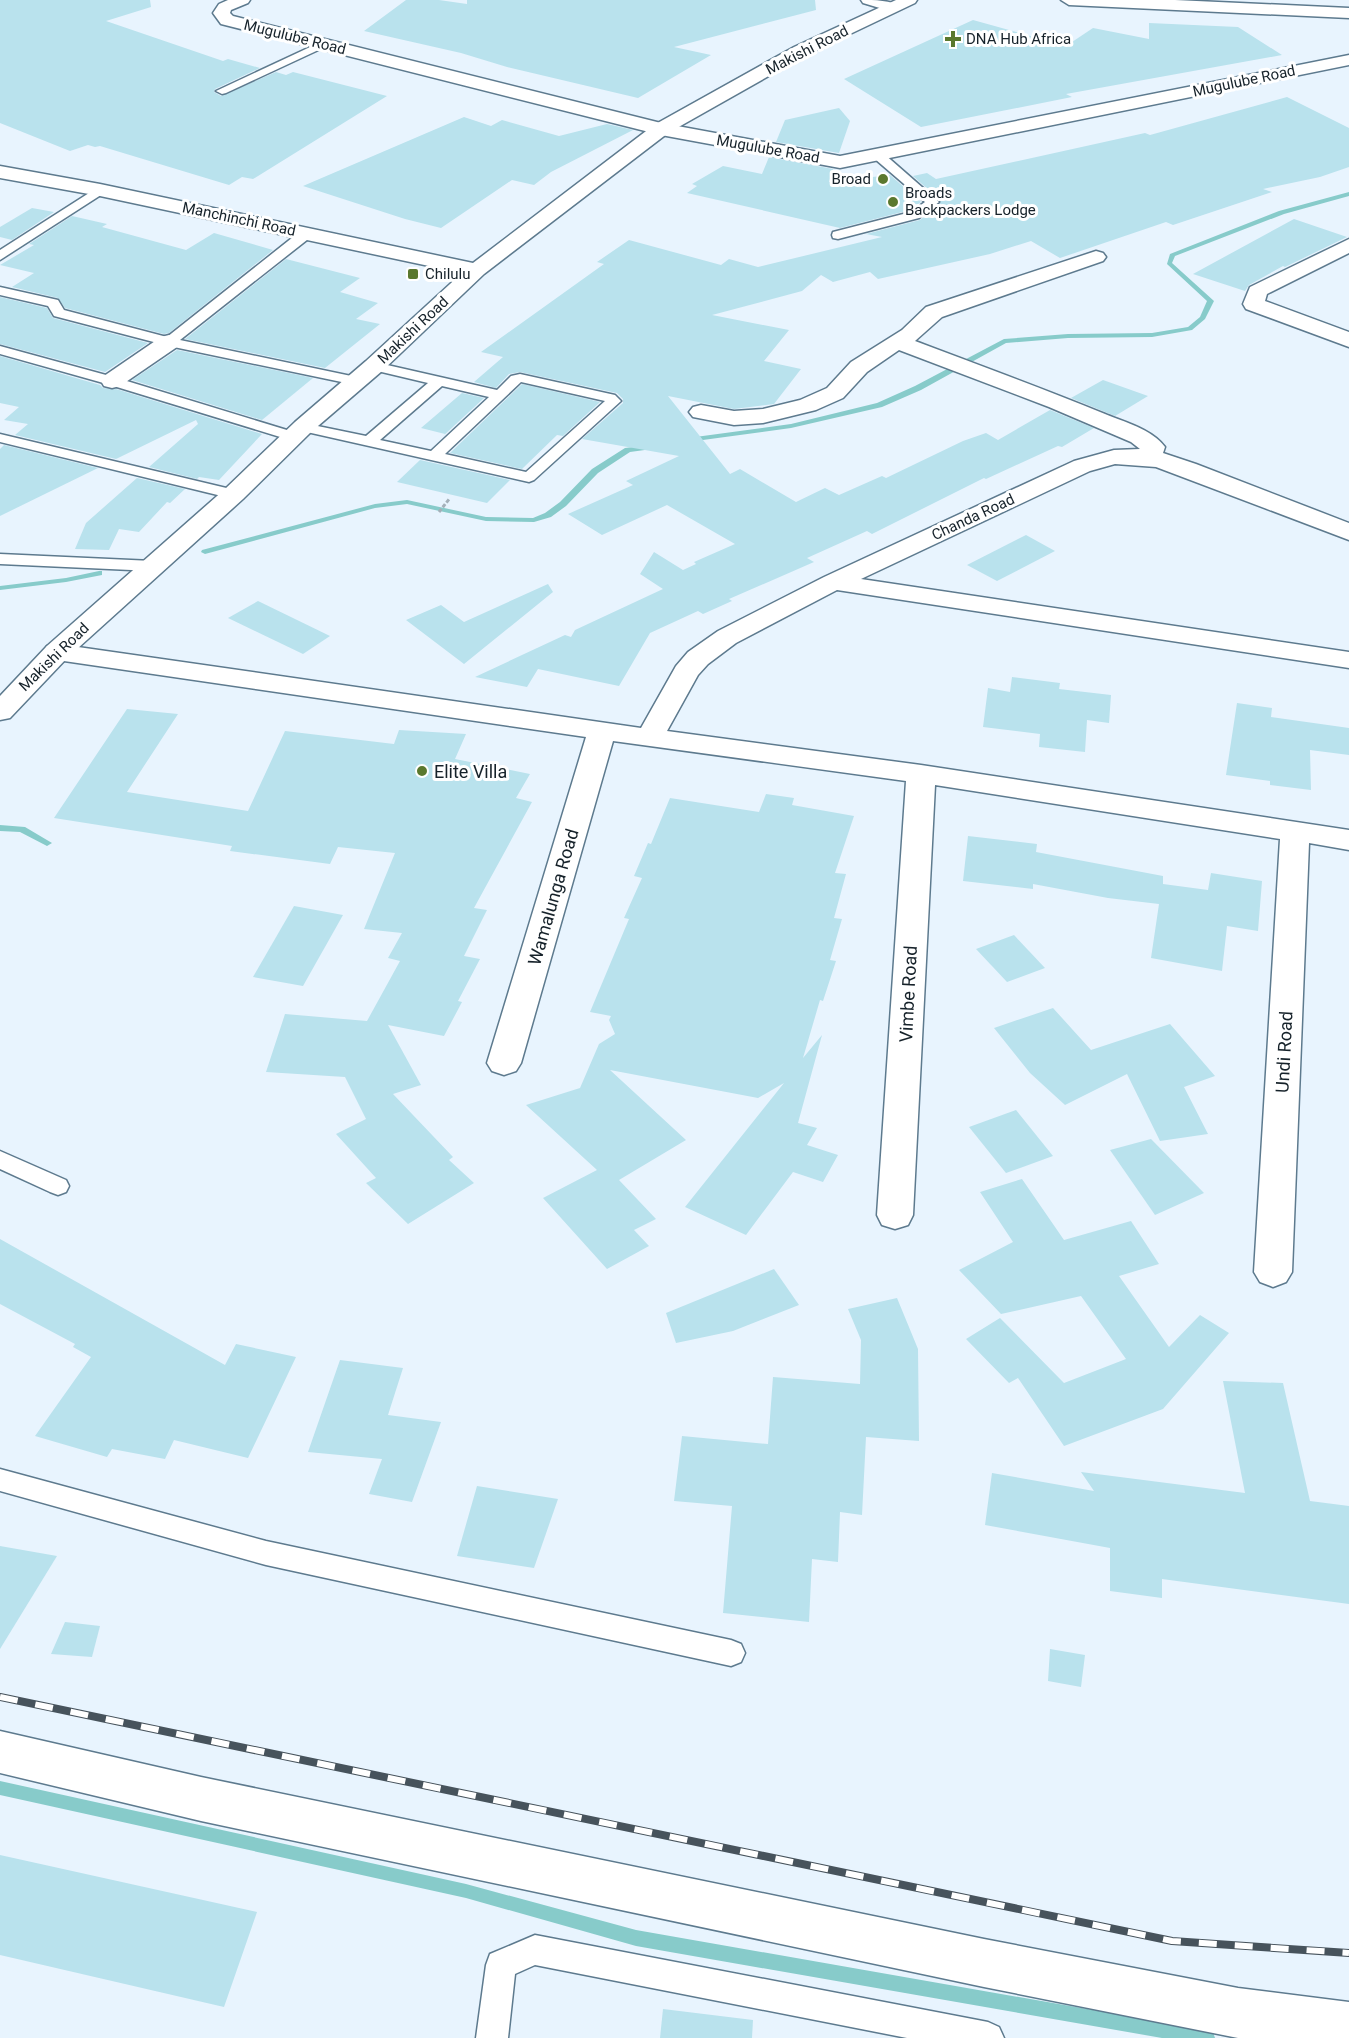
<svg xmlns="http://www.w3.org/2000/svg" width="1349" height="2038" font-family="Roboto,sans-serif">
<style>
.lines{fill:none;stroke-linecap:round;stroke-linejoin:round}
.stream{fill:#87cbca;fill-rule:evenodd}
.building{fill:#b9e2ed}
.service-casing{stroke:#5d7a8e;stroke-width:3}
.minor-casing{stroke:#5d7a8e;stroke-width:3}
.secondary-casing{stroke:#5d7a8e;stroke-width:3}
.path{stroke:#a4b0b9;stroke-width:3;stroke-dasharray:4 2;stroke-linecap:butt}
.service{fill:#fff;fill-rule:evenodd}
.minor{fill:#fff;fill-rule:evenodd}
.secondary{fill:#fff;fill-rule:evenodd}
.rail-casing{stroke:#47535c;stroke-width:8}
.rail{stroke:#fff;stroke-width:6;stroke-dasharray:18;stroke-linecap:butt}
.poi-dot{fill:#5a782e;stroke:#fff;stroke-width:2}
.labels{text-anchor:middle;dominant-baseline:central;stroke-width:6;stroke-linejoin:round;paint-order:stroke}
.far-street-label{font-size:15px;fill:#16222a;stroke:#fff}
.far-poi-label{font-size:15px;fill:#16222a;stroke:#fff;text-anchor:start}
.poi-label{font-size:18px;fill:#16222a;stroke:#fff;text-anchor:start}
.street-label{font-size:18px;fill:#16222a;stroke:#fff}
</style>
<rect width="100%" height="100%" fill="#e8f4fe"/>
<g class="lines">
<g class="stream">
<path d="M1349 192V196L1284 214 1175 256 1172 263 1214 301 1205 319 1192 330 1152 337 1068 338 1006 343 921 390 882 407 791 428 688 442 684 440 688 438 791 424 877 403 915 386 1004 339 1068 334 1152 333 1188 327 1200 317 1207 301 1167 264 1170 254 1279 211Z"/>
<path d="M649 445 653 447 652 449 630 452 598 473 566 506 551 517 534 522 486 521 407 504 375 508 205 554 201 552 202 550 375 504 407 500 486 517 533 518 545 513 560 502 592 469 625 448Z"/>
<path d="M99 571H102V575L66 582 0 590V586L66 578Z"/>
<path d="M0 825 25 827 52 843 47 846 20 832 0 831Z"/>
<path d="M0 1781 466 1884 636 1930 1207 2030 1213 2032 1215 2038H1162L636 1946 466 1898 0 1795Z"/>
</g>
</g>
<g class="building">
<path d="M0 0H150L151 7 106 21 223 61 228 59 260 68 215 89 214 92 221 96 276 72 286 75 293 72 387 96 253 179 242 177 229 185 100 146 95 147 88 145 70 151 0 123Z"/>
<path d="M406 0H439L467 4V0H815L816 10 674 47 711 55 638 98 507 67 461 53 364 31Z"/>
<path d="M973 20 1066 46 1093 28 1149 39V23L1238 27 1282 55 1066 94 1072 97 921 127 844 79Z"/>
<path d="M1287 97 1349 128V167L1320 177 1263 189 1272 192 1173 225 1166 222 1060 258 1031 241 990 254 878 279 870 272 833 282 821 275 802 291 712 315 789 330 764 361 801 369 774 404 734 409 668 396 730 474 740 469 796 502 825 488 839 495 882 476 886 478 963 441 986 433 998 440 1050 410 1094 428 1062 447 1058 446 986 479 984 478 872 534 867 531 807 558 814 562 729 599 732 601 703 614 698 611 650 633 619 686 538 669 527 687 475 677 565 635 571 637 575 630 663 589 640 574 654 552 683 570 696 564 694 562 735 544 667 505 602 535 568 514 633 485 626 481 679 456 582 439 623 403V399L617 393 520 372 509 374 496 388 474 382 503 357 481 352 604 264 597 262 629 240 721 265 729 259 758 267 882 237 866 234 920 220 940 204V200L913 176 927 173 936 179 1145 133 1150 135Z"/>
<path d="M839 108 850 121 839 153 776 142 785 120Z"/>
<path d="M464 117 491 126 502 120 559 136 607 124 633 130 551 172 534 185 512 180 441 228 405 219 303 186Z"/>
<path d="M769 157 833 169 829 182 890 175 921 202 910 210 840 228 687 193 697 186 692 184 723 166 762 174Z"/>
<path d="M32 208 54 212 12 240 0 237V227Z"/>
<path d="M72 216 107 224 102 227 186 250 214 233 273 250 169 333 164 334 65 308 58 298 12 287 34 273 0 265 34 245 29 244Z"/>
<path d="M1294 219 1347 237 1285 267 1283 266 1249 285 1245 291 1193 274Z"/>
<path d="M286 259 360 278 340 292 378 303 356 319 380 324 325 368 185 339Z"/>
<path d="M0 297 47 308 53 318 148 343 105 372 0 344Z"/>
<path d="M177 350 313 378 262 420 132 380Z"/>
<path d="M0 356 100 385 103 388 116 389 262 434 219 480 199 477 197 479 149 467 198 424 196 420 116 459 15 435 28 424 4 420 19 407 0 403Z"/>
<path d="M1103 380 1148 396 1115 416 1071 398Z"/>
<path d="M522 384 600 402 563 436 557 435 522 469 450 453Z"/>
<path d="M462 393 484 398 442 437 445 434 421 428Z"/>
<path d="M4 445 98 468 0 516V449Z"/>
<path d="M420 460 510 480 487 503 397 482Z"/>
<path d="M137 478 185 489 170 503 167 502 139 532 119 529 109 550 75 549 86 523Z"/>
<path d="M1026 535 1055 551 997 581 967 565Z"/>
<path d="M548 584 553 592 464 664 406 620 441 605 464 622Z"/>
<path d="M258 601 330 636 303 654 228 618Z"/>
<path d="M1012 677 1060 683 1059 689 1111 695 1109 723 1087 720 1085 752 1039 747 1040 734 983 727 988 688 1010 692Z"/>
<path d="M1237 703 1272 708 1271 717 1349 728V755L1310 750 1311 790 1270 785V781L1226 775Z"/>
<path d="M127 709 178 714 127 792 248 811 285 731 394 744 399 730 466 734 455 759 530 774 516 798 532 802 474 908 487 910 464 956 480 959 458 1001 462 1002 444 1036 388 1025 421 1085 393 1094 453 1157 449 1160 474 1183 408 1224 366 1183 376 1178 336 1134 366 1119 345 1077 266 1072 285 1014 367 1021 400 961 388 958 402 933 364 929 395 853 338 847 330 864 230 851 232 846 54 818Z"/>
<path d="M766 794 794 798 792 805 854 816 835 873 846 874 834 918 842 919 830 960 836 961 823 1001 820 1000 803 1058 822 1035 798 1123 817 1128 807 1145 838 1155 823 1182 793 1172 746 1235 685 1207 784 1083 758 1098 610 1070 686 1140 619 1180 656 1219 634 1230 649 1246 607 1269 543 1198 597 1170 526 1105 580 1088 599 1044 615 1034 609 1020 611 1016 590 1012 629 919 624 918 642 878 634 876 648 843 651 844 670 798 759 812Z"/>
<path d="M968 836 1037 844 1036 852 1163 876V884L1208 890 1211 873 1262 881 1258 931 1227 926 1222 971 1151 958 1159 904 1108 898 1033 884V889L963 881Z"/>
<path d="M294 906 343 915 303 986 253 977Z"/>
<path d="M1014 935 1045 968 1007 982 976 949Z"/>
<path d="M1053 1008 1091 1050 1170 1024 1215 1076 1184 1087 1208 1134 1160 1141 1127 1074 1065 1105 1030 1073 994 1028Z"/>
<path d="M1016 1110 1053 1156 1006 1173 969 1127Z"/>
<path d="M1151 1139 1204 1193 1155 1215 1110 1150Z"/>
<path d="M1022 1179 1064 1240 1131 1221 1159 1264 1119 1276 1169 1347 1200 1315 1229 1333 1163 1409 1064 1446 1018 1378 1009 1383 966 1339 1000 1318 1064 1383 1126 1359 1081 1296 1001 1314 959 1270 1013 1242 980 1192Z"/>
<path d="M0 1239 225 1365 236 1344 296 1357 248 1458 174 1440 165 1459 112 1449 107 1457 35 1436 91 1357 73 1347 75 1344 0 1304Z"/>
<path d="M774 1269 799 1305 733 1331 676 1343 666 1313Z"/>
<path d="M897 1298 918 1349 919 1441 866 1437 862 1515 840 1512 838 1562 812 1559 809 1622 723 1613 732 1506 674 1501 682 1436 768 1444 773 1377 860 1384 861 1340 848 1309Z"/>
<path d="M340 1360 403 1368 388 1415 441 1422 412 1502 369 1494 382 1459 308 1452Z"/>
<path d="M1223 1381 1283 1383 1310 1501 1349 1506V1604L1162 1579V1598L1110 1591V1548L985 1525 992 1473 1094 1491 1081 1472 1245 1493Z"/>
<path d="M477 1486 558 1499 534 1568 457 1556Z"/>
<path d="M0 1546 57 1556 0 1649Z"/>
<path d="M65 1622 100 1626 92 1657 51 1654Z"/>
<path d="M1050 1649 1085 1655 1081 1687 1048 1681Z"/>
<path d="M0 1855 257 1912 224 2007 0 1955Z"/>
<path d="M663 2009 753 2020 752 2038H660Z"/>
</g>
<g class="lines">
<g class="service-casing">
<g id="service">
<path d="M323 41 328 44 327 46 226 93 222 94 216 91Z"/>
<path d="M879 152 883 153 939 202 919 218 838 239 833 238 832 235 833 232 911 212 925 202 875 159 873 156Z"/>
<path d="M100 186 106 190 104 193 0 260V250Z"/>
<path d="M307 229 312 230 313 233 312 236 180 340 356 377 363 381 361 384 356 385 169 346 54 316 48 306 0 295V287L58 300 64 310 167 337 302 230Z"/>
<path d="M0 346 117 378 300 434 302 437 295 441 290 440 107 384 0 354Z"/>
<path d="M374 362 497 390 511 376 520 374 615 395 621 401 534 480 529 482 298 430 296 427 303 423 366 436 428 383 369 369 367 366ZM521 382 605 401 526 472 445 454ZM442 386 489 397 431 451 380 440Z"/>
<path d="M0 434 239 491 242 494 234 499 0 442Z"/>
<path d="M0 554 153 561 161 566 153 571 0 564Z"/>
<path d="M0 1151 66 1180 69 1186 66 1192 58 1195 50 1192 0 1169Z"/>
<path d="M0 1469 266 1541 731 1640 741 1644 745 1653 741 1662 731 1666 266 1565 0 1491Z"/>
<path d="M535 1935 988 2022 999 2027 1004 2038H907L535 1965 515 1974 508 2038H476L486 1965 490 1954Z"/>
</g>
</g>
<g class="minor-casing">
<g id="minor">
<path d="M228 0H250L248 3 231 10 230 13 233 16 661 123 840 156 1349 55V65L840 168 661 135 221 24 213 13 219 4Z"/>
<path d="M861 0C874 0 892 0 901 7L893 12 863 3Z"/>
<path d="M1061 0H1175L1349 8V18L1069 5Z"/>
<path d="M1349 239V253L1267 294 1265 301 1349 332V347L1246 309 1243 304 1250 287Z"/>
<path d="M1096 251 1103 253 1106 257 1103 261 942 317 915 341C978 365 1042 388 1105 414 1124 422 1152 429 1165 447L1163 453 1196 464 1349 523V540L1156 467 1115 464 1090 471 861 579 1349 652V668L837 590 736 643 708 664 698 675 667 731 921 765 1349 830V850L1309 843 1292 1272 1286 1282 1273 1287 1260 1282 1254 1272 1280 839 935 785 913 1215 908 1225 895 1229 882 1225 877 1215 906 781 613 741 521 1063 516 1071 504 1075 492 1071 487 1063 586 737 57 660 47 658 43 652 47 646 57 644 641 728 676 666 688 652 718 631 824 577 1074 461 1114 450 1140 449 1131 442 1049 407 899 350 867 372 843 398 816 410 763 423 734 425 693 417 689 412 693 407 701 405 734 411 763 409 800 400 827 388 851 362 902 330 926 307Z"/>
<path d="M169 335 177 337 180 342 177 347 120 386 112 388 104 386 101 381 104 376 161 337Z"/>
<path d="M0 1731 201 1777 984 1939 1238 1988 1349 2002V2038H1238L984 1987 201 1821 0 1773Z"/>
</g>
</g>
<g class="secondary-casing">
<path id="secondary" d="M896 0H917L915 3 806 55 668 133 484 274 382 371 311 432 243 499 67 658 10 718 0 720V696L47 646 225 489 295 422 366 361 462 273 100 196 0 178V166L100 184 473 263 654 125 794 47Z"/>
</g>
<path class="path" d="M439 512 450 498"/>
<use href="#service" class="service"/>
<use href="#minor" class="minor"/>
<use href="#secondary" class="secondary"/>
<g class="rail-casing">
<path id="rail" d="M0 1697 1172 1941 1349 1953"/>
</g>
<use href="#rail" class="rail"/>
</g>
<g class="poi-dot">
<path d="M950 30h6v6h6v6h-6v6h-6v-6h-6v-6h6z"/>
<circle cx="883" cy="179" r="6"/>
<circle cx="893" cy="202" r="6"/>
<rect x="407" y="268" width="12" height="12" rx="3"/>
<circle cx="422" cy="771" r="6"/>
</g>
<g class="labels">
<g class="far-street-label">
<text transform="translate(295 37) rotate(14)">Mugulube Road</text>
<text transform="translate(807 50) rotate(-27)">Makishi Road</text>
<text transform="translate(1244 81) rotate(-12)">Mugulube Road</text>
<text transform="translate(768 149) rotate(10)">Mugulube Road</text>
<text transform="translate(239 219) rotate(12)">Manchinchi Road</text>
<text transform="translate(413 330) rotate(-43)">Makishi Road</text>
<text transform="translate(973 517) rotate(-25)">Chanda Road</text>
<text transform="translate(54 657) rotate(-44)">Makishi Road</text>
</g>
<g class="far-poi-label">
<text x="966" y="39">DNA Hub Africa</text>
<text x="871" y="179" text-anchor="end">Broad</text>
<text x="905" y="193">Broads<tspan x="905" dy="17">Backpackers Lodge</tspan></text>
<text x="425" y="274">Chilulu</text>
</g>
<g class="poi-label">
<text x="434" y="771">Elite Villa</text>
</g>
<g class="street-label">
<text transform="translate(553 897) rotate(-74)">Wamalunga Road</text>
<text transform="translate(908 994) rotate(-87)">Vimbe Road</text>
<text transform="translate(1284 1052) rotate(-87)">Undi Road</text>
</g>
</g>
</svg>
